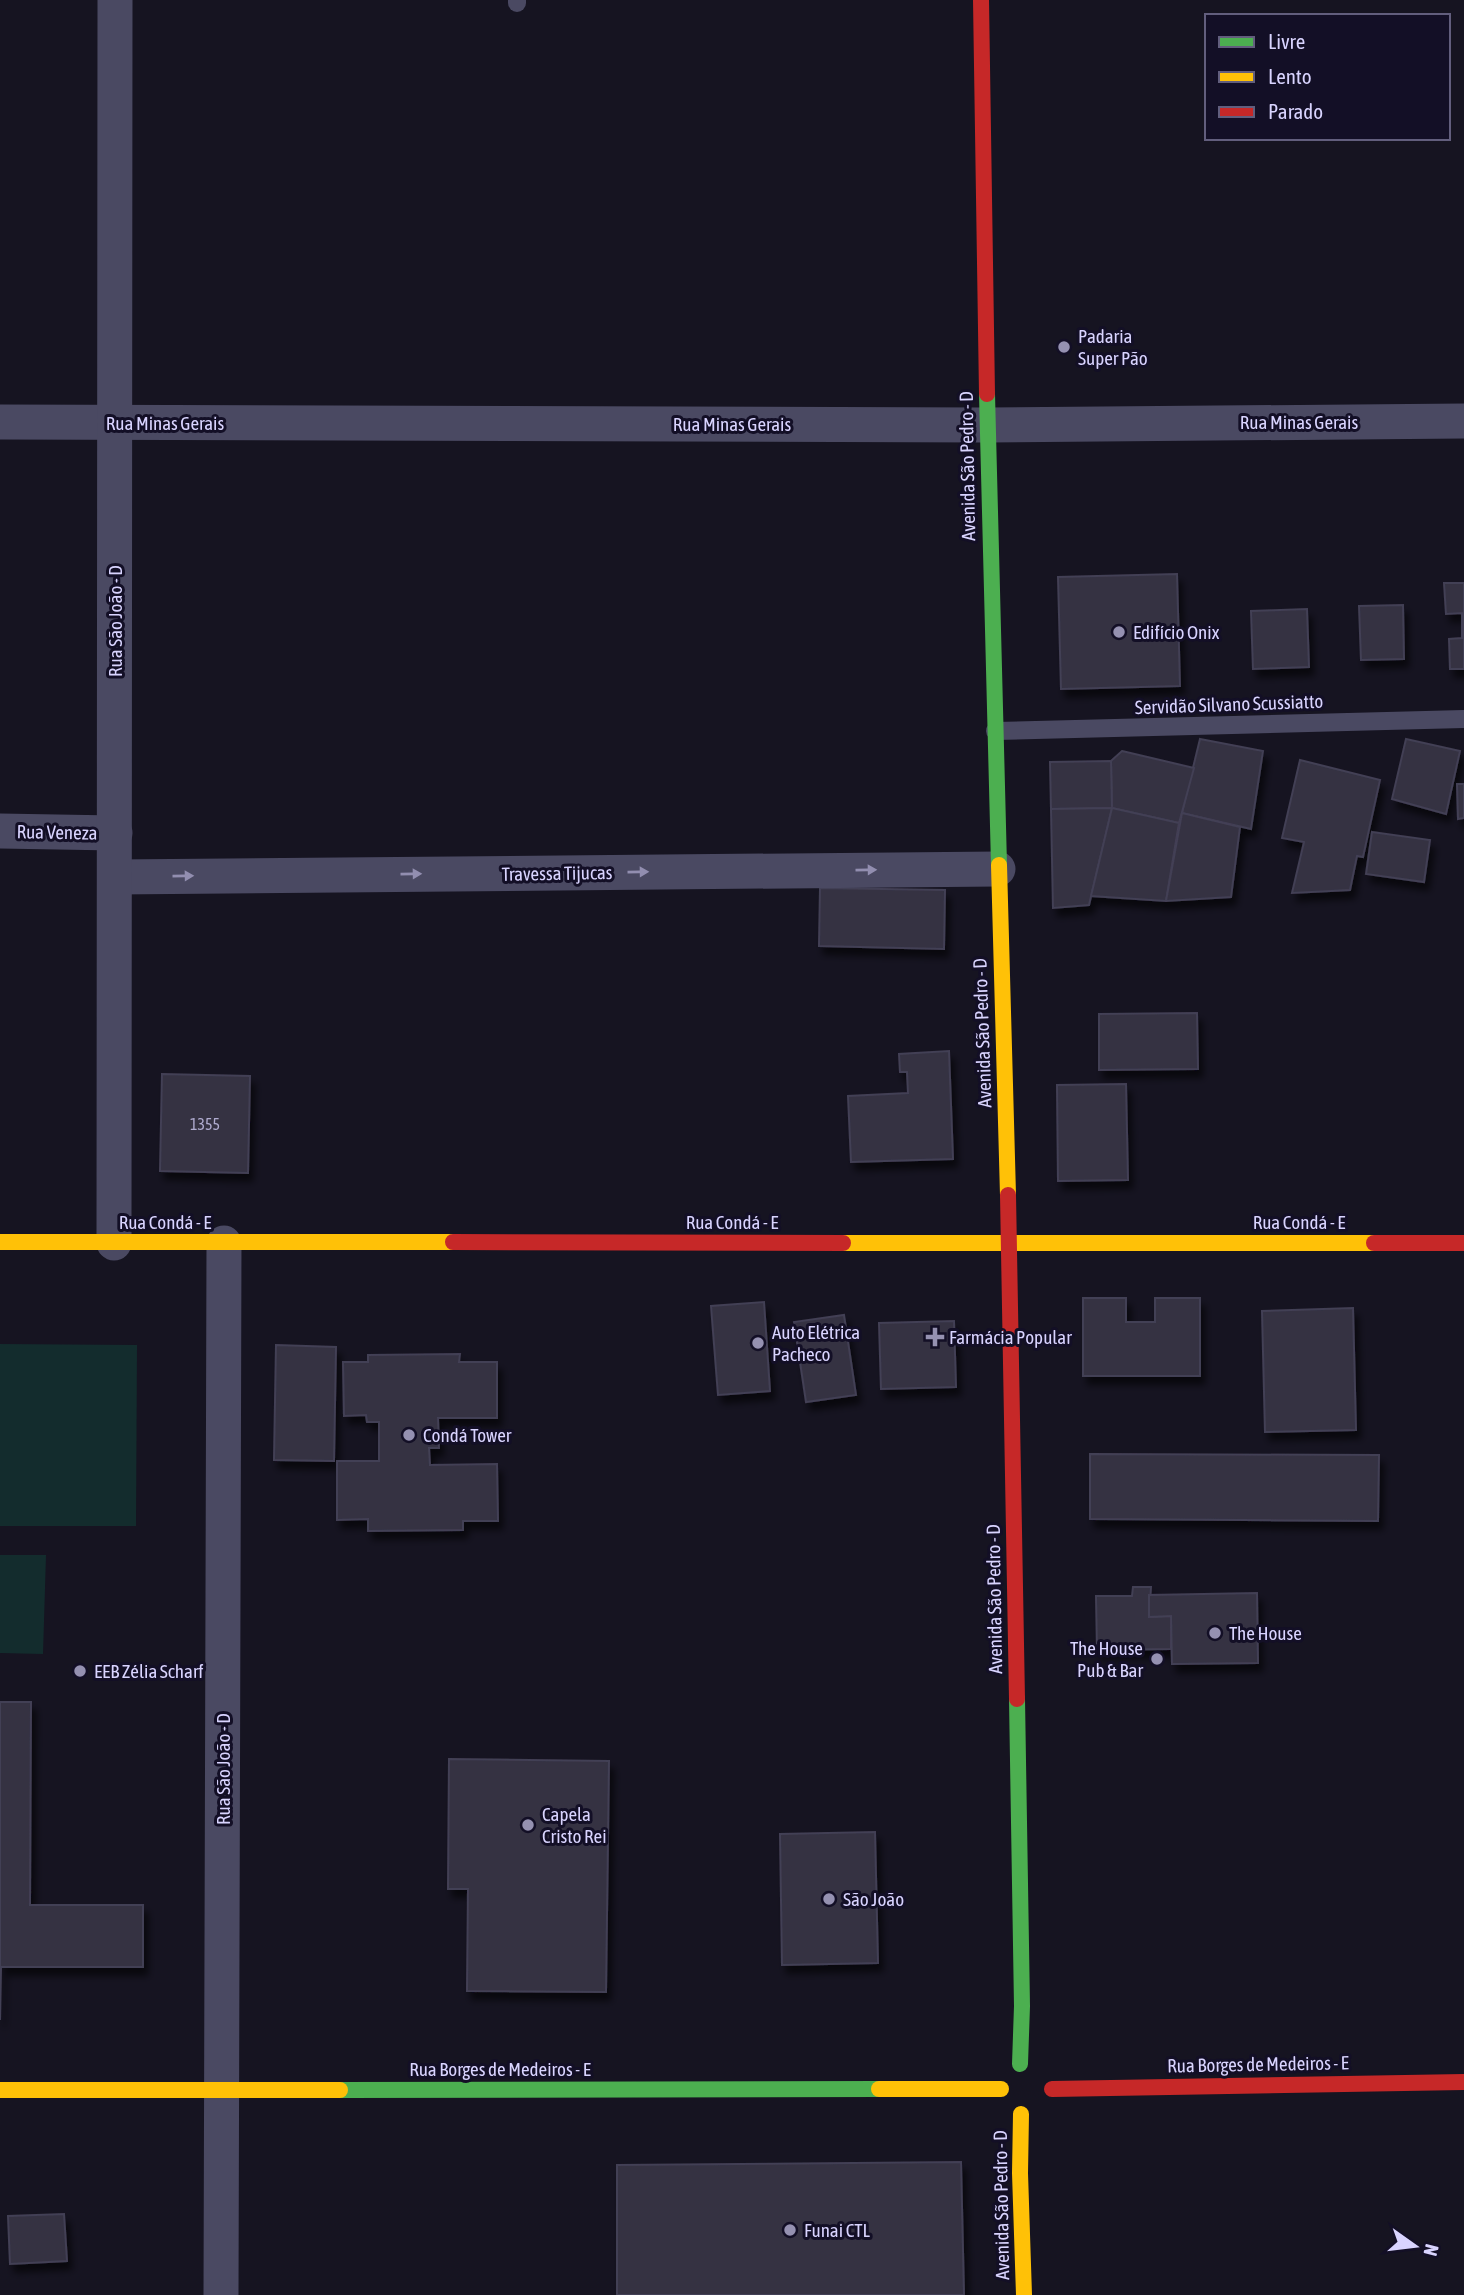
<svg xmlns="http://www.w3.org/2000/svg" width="1464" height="2295" font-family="'Asap Condensed',sans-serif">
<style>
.green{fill:#132c2d}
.building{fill:#343243;stroke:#433f54;stroke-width:2;filter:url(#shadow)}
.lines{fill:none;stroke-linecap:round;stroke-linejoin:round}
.lane{stroke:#4a4962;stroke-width:18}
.street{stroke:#4a4962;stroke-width:35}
.fast{stroke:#4caf50;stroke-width:16}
.slow{stroke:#ffc107;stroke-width:16}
.jam{stroke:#c62828;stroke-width:16}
.oneway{fill:#928eb0}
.poi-dot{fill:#9591b1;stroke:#130f26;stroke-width:2.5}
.labels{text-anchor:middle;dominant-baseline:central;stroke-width:6;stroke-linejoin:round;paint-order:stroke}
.number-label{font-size:16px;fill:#b0acd0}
.poi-label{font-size:19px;fill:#d9d4ff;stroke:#130f26;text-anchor:start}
.street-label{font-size:19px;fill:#d9d4ff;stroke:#130f26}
</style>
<defs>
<filter id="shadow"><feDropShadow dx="4.5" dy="8" stdDeviation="3.5" flood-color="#0009"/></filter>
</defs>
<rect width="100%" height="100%" fill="#161421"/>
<g class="green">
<path d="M0 1344 137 1345 136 1526H0Z"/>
<path d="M0 1555H46L43 1654 0 1653Z"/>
</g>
<g class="building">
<path d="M1177 574 1180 686 1061 689 1058 577Z"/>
<path d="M1444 583H1464V669H1450L1449 639 1462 638V613L1446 614Z"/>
<path d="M1403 605 1404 659 1361 660 1359 606Z"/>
<path d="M1307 609 1309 667 1253 669 1251 611Z"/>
<path d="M1200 739 1263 751 1251 829 1182 813Z"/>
<path d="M1406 739 1460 751 1446 814 1392 799Z"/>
<path d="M1122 751 1194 768 1179 823 1112 808 1111 761Z"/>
<path d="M1300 760 1380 780 1363 857 1357 856 1350 890 1292 893 1304 842 1282 838Z"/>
<path d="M1111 761 1112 808 1051 809 1050 762Z"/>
<path d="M1457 784H1464V818L1458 819Z"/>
<path d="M1112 808 1089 905 1053 908 1051 809Z"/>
<path d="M1112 808 1179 823 1166 901 1091 896Z"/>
<path d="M1182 813 1240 827 1231 897 1166 901Z"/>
<path d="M1372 832 1430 840 1424 882 1366 874Z"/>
<path d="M820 888 945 890 944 949 819 946Z"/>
<path d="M1197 1013 1198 1069 1099 1070V1014Z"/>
<path d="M949 1051 953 1159 851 1162 848 1096 908 1093 907 1072H900L899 1054Z"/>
<path d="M162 1074 250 1076 248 1173 160 1171Z"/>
<path d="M1126 1084 1128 1180 1058 1181 1057 1085Z"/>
<path d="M1083 1298H1126V1322H1155V1298H1200V1376H1083Z"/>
<path d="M764 1302 770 1391 718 1395 711 1306Z"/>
<path d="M1353 1308 1356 1430 1265 1432 1262 1311Z"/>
<path d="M844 1315 856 1395 806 1402 794 1322Z"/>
<path d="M954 1321 956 1387 881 1389 879 1323Z"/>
<path d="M276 1345 336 1347 334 1461 274 1460Z"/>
<path d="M460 1354 459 1362H497V1418H438L439 1448H429L430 1465 497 1464 498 1521H463V1530L368 1531V1519L337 1520V1461H379V1422H367L366 1415 344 1416 343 1362H368V1355Z"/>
<path d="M1090 1454 1379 1455 1378 1521 1090 1519Z"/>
<path d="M1133 1587H1151L1149 1617 1171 1616V1649L1097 1650 1096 1596H1132Z"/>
<path d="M1257 1593 1258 1663 1172 1664 1171 1616 1149 1617V1595Z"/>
<path d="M0 1702H31L30 1905H143V1967H1L0 2020Z"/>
<path d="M449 1759 609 1761 606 1992 467 1991 468 1889H448Z"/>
<path d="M875 1832 878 1963 782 1965 780 1834Z"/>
<path d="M961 2162 964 2295H617V2165Z"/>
<path d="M64 2214 67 2261 10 2264 8 2216Z"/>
</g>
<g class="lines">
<g class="lane">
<path d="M517 0V3"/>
<path d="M995 731 1464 719"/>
</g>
<g class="street">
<path d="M0 422 987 425 1464 421"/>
<path d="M0 831 115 833"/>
<path d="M115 877 998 869"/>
<path d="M114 1243 115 0"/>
<path d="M221 2295 224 1243"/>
</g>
<g class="fast">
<path d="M987 394 999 865"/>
<path d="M1017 1699 1022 2006 1020 2064"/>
<path d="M340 2090 879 2089"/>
</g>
<g class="slow">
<path d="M999 865 1008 1195"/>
<path d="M0 1242H453"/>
<path d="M843 1243H1374"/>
<path d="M879 2089H1001"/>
<path d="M0 2090H340"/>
<path d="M1021 2114 1020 2173 1024 2295"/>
</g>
<g class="jam">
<path d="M981 0 987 394"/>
<path d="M1008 1195 1017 1699"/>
<path d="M453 1242 843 1243"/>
<path d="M1374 1243H1464"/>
<path d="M1052 2089 1464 2082"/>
</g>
</g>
<defs><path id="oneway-solid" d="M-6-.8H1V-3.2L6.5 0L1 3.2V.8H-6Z" transform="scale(1.75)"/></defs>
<g class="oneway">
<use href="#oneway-solid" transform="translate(866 870) rotate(-1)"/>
<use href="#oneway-solid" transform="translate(638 872) rotate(-1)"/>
<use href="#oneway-solid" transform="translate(411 874) rotate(-1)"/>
<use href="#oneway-solid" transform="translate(183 876) rotate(-1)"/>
</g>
<g class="poi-dot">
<circle cx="1064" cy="347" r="7"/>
<circle cx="1119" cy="632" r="7"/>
<path d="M931.5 1326.5h7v7h7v7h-7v7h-7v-7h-7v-7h7z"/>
<circle cx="758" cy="1343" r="7"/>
<circle cx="409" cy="1435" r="7"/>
<circle cx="1215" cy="1633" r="7"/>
<circle cx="1157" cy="1659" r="7"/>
<circle cx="80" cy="1671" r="7"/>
<circle cx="528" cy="1825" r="7"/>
<circle cx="829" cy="1899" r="7"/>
<circle cx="790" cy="2230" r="7"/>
</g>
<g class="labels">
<g class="number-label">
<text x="205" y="1124">1355</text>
</g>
<g class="poi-label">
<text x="1078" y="336">Padaria<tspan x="1078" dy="22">Super Pão</tspan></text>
<text x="1133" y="632">Edifício Onix</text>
<text x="772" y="1332">Auto Elétrica<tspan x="772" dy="22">Pacheco</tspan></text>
<text x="949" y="1337">Farmácia Popular</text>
<text x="423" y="1435">Condá Tower</text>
<text x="1229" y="1633">The House</text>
<text x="1143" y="1648" text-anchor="end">The House<tspan x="1143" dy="22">Pub &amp; Bar</tspan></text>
<text x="94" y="1671">EEB Zélia Scharf</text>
<text x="542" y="1814">Capela<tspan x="542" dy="22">Cristo Rei</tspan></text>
<text x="843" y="1899">São João</text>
<text x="804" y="2230">Funai CTL</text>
</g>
<g class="street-label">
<text x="1299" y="422">Rua Minas Gerais</text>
<text x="165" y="423">Rua Minas Gerais</text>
<text x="732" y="424">Rua Minas Gerais</text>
<text transform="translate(967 466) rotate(-91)">Avenida São Pedro - D</text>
<text transform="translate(115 621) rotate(-90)">Rua São João - D</text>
<text transform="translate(1229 704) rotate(-2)">Servidão Silvano Scussiatto</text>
<text transform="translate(57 832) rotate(1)">Rua Veneza</text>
<text transform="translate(557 873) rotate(-1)">Travessa Tijucas</text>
<text transform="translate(982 1033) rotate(-92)">Avenida São Pedro - D</text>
<text x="165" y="1222">Rua Condá - E</text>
<text x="732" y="1222">Rua Condá - E</text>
<text x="1299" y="1222">Rua Condá - E</text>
<text transform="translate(994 1599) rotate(-91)">Avenida São Pedro - D</text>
<text transform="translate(223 1769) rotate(-90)">Rua São João - D</text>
<text transform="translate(1258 2064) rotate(-1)">Rua Borges de Medeiros - E</text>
<text x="500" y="2069">Rua Borges de Medeiros - E</text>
<text transform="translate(1001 2205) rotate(-91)">Avenida São Pedro - D</text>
</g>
</g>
<rect x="1205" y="14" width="245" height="126" fill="#130f26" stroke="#625e7d" stroke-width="2"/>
<rect x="1219" y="37" width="35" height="10" fill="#4caf50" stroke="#625e7d" stroke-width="2"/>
<text x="1268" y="49" font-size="21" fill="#d9d4ff">Livre</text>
<rect x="1219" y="72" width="35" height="10" fill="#ffc107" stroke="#625e7d" stroke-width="2"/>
<text x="1268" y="84" font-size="21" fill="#d9d4ff">Lento</text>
<rect x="1219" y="107" width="35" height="10" fill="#c62828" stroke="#625e7d" stroke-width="2"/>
<text x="1268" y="119" font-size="21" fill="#d9d4ff">Parado</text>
<g transform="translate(1415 2246) rotate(104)" stroke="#130f26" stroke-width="5" paint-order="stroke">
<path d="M0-5L12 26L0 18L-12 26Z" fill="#d9d4ff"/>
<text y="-10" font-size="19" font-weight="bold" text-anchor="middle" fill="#d9d4ff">N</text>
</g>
</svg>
